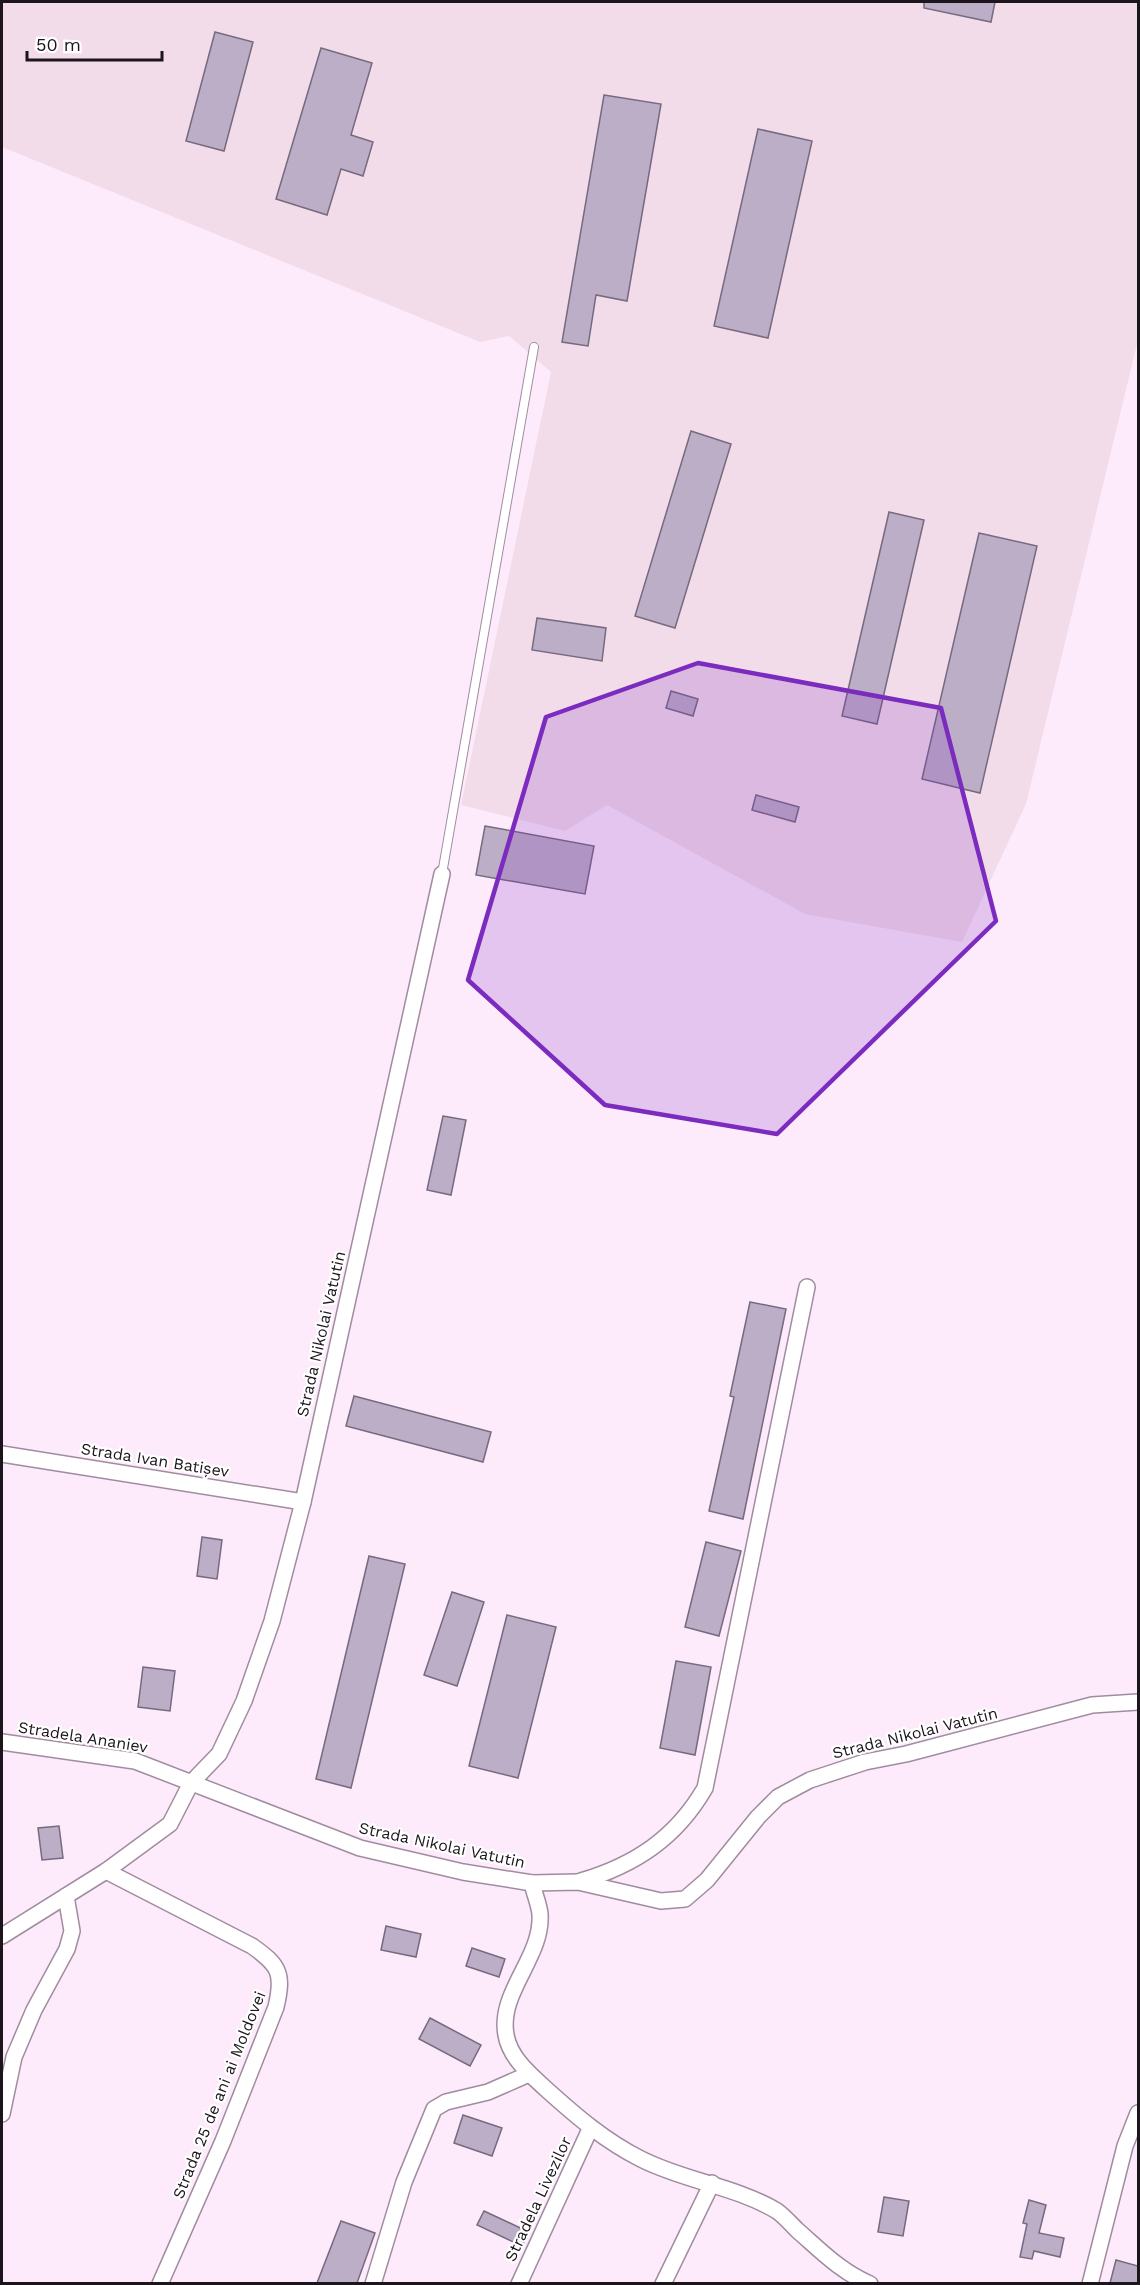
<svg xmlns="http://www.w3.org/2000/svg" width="1140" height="2285" font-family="'Work Sans',sans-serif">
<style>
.industrial{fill:#f3dcea}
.building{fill:#bcaec6;stroke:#766a7f;stroke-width:1.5}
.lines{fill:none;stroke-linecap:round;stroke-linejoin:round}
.service-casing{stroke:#a08c9f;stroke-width:10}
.minor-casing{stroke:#a08c9f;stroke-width:18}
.service{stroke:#fff;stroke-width:8}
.minor{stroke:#fff;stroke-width:15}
.marked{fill:#7b2cbf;fill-opacity:0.2;stroke:#7b2cbf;stroke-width:4.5;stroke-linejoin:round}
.labels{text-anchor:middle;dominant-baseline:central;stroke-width:4.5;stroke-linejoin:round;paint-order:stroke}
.street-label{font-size:16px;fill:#1c151c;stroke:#fff}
</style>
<rect width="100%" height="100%" fill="#fdebfc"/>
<path class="industrial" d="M2 2H1138V340L1026 804 962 942 805 914 607 805 565 831 461 805 551 372 509 336 480 342 2 147Z"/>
<g class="building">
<path d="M924 2H995L991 22 924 8Z"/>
<path d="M215 32 253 42 224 151 186 141Z"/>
<path d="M321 48 372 63 351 135 373 142 363 176 341 169 327 215 276 199Z"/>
<path d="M604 95 661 104 627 301 596 295 588 346 562 342Z"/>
<path d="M758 129 812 141 768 338 714 326Z"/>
<path d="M691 431 731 444 675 628 635 616Z"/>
<path d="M889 512 924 520 877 724 842 716Z"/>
<path d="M979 533 1037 546 980 793 922 779Z"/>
<path d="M537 618 606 628 602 661 532 650Z"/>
<path d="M671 691 698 699 693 716 666 708Z"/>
<path d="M756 795 799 807 795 822 752 810Z"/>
<path d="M485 826 594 846 585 894 476 875Z"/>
<path d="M443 1116 466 1120 451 1195 427 1190Z"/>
<path d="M750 1302 786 1309 743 1519 709 1511 734 1397 730 1396Z"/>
<path d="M354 1396 491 1432 483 1462 346 1426Z"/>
<path d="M202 1537 222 1540 217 1579 197 1576Z"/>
<path d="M706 1542 741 1551 719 1636 685 1627Z"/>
<path d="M369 1556 405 1564 351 1788 316 1779Z"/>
<path d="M452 1592 484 1602 457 1686 424 1675Z"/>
<path d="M507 1615 556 1627 518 1778 469 1766Z"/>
<path d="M676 1661 711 1667 695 1755 660 1748Z"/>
<path d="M143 1667 175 1671 170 1711 138 1707Z"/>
<path d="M59 1826 63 1858 42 1860 38 1828Z"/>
<path d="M386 1926 421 1934 416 1957 381 1950Z"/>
<path d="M472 1948 505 1959 499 1977 466 1966Z"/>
<path d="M430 2018 481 2045 470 2066 419 2039Z"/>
<path d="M463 2115 502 2128 492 2156 454 2143Z"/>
<path d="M884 2197 909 2201 903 2236 878 2232Z"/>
<path d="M1029 2200 1046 2205 1039 2233 1064 2238 1060 2257 1034 2251 1032 2259 1020 2257 1027 2224 1023 2223Z"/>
<path d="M484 2211 529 2232 522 2246 477 2225Z"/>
<path d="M341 2221 375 2233 357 2283H317Z"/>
<path d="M1116 2260 1138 2266V2283H1110Z"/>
</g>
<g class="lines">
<g class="service-casing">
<path id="service" d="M442 874 534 347"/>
</g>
<g class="minor-casing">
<g id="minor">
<path d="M2 1454 303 1502"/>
<path d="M2 1742 135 1761 360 1848 463 1872 532 1883 578 1882 661 1901 685 1899 707 1880 758 1817 778 1797 810 1780 865 1762 906 1754 1092 1705 1138 1702"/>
<path d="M106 1871 252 1946C279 1965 284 1973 276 2007L223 2141 160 2284"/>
<path d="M581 1881C635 1865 676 1838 705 1788L807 1287"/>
<path d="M532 1883C534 1893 539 1904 540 1914 543 1957 498 1992 506 2035 510 2058 530 2074 546 2089 576 2116 605 2141 641 2159 684 2181 735 2186 777 2211 784 2216 791 2224 797 2230 820 2250 841 2272 870 2284"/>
<path d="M2 1936 106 1871 170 1824 191 1783 219 1754 244 1701 272 1621 303 1502 442 874"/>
<path d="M2 2114 14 2057 34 2010 67 1949 72 1931 66 1896"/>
<path d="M373 2284 404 2182 434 2109 446 2102 488 2092 529 2074"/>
<path d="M519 2284 590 2129"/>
<path d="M663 2284 712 2183"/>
<path d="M1090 2284 1125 2146 1138 2113"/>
</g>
</g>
<use href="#service" class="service"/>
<use href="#minor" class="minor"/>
</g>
<path class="marked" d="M698 663 941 708 996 921 777 1134 605 1105 468 980 546 717Z"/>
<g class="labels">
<g class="street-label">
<text transform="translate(321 1334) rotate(-77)">Strada Nikolai Vatutin</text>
<text transform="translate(155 1460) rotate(9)">Strada Ivan Batișev</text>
<text transform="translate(915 1733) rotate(-14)">Strada Nikolai Vatutin</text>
<text transform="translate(83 1737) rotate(9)">Stradela Ananiev</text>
<text transform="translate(442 1845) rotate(12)">Strada Nikolai Vatutin</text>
<text transform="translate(219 2095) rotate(-68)">Strada 25 de ani ai Moldovei</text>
<text transform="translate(538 2199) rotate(-65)">Stradela Livezilor</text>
</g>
</g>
<rect width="1140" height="2285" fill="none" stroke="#1c151c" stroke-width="6"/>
<path d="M27 51v9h135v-9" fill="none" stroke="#1c151c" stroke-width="3"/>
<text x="36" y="51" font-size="18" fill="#1c151c" stroke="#ffffff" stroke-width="4.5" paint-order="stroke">50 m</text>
</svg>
